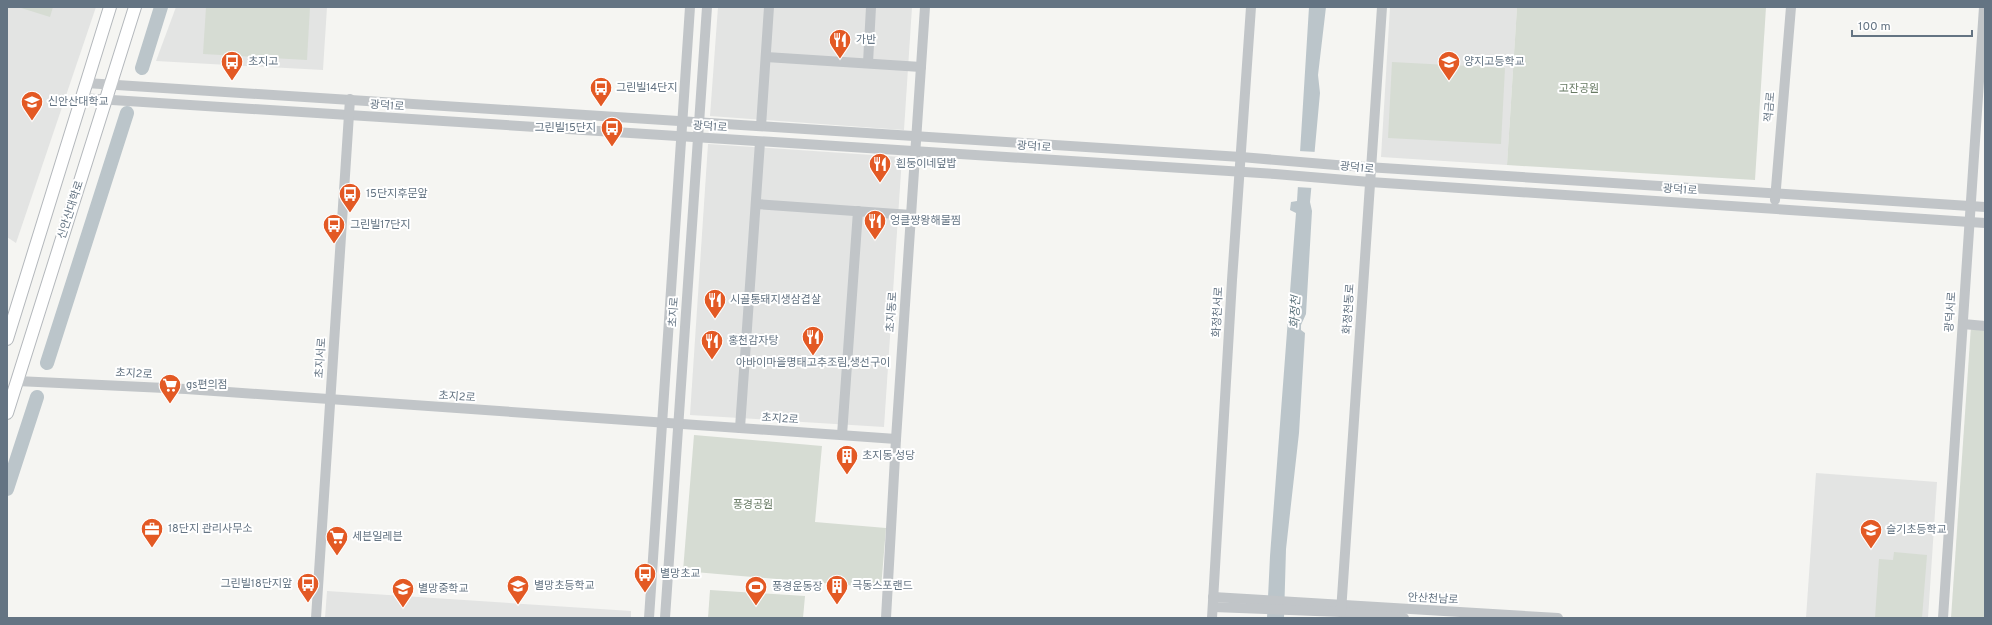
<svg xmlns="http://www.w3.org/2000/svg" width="1992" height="625" font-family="Overpass,'Noto Sans KR',sans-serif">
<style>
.built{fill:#e3e4e3}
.green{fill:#d6dcd3}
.water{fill:#bbc5ca}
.pier{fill:#f5f5f2}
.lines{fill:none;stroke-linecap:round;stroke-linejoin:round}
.river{stroke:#bbc5ca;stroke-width:14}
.major-casing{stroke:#b4b8bc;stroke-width:14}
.minor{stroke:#c1c5c8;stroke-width:10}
.major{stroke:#fff;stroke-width:12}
.labels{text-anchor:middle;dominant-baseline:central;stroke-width:4;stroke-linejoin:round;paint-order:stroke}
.poi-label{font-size:11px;fill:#647483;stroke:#fff;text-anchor:start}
.park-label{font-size:11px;fill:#677a63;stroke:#fff}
.street-label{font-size:11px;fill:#647483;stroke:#fff}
.water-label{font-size:12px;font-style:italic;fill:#60767f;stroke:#fff}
</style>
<rect width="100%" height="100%" fill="#f5f5f2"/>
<g class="built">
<path d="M7 7H96L16 243 7 237Z"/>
<path d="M176 7H327L323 70 156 61Z"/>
<path d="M718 7H912L904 130 710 116Z"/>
<path d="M1390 7H1517L1507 165 1381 157Z"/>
<path d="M708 144 902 157 884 427 690 415Z"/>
<path d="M1816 473 1937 482 1928 618H1806Z"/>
<path d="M327 591 631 611V618H325Z"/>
</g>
<g class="green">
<path d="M18 7H53L50 17Z"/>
<path d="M206 7H310L307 60 203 54Z"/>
<path d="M1517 7H1766L1755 180 1507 165Z"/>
<path d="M1392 62 1505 68 1501 144 1388 138Z"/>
<path d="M1971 326 1985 327V618H1951Z"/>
<path d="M694 435 822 446 815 522 886 528 881 588 683 571Z"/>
<path d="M1894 552 1927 555 1922 618H1875L1879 559 1893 560Z"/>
<path d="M710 590 805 596 803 618H708Z"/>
</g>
<path class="water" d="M1309 7H1326L1318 75 1320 93 1310 202 1312 211 1306 314 1301 325V330L1305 333 1299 433 1286 549 1284 618H1267L1270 556 1296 213 1290 210 1291 202 1297 201Z"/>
<path class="pier" d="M1298 151 1317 152 1313 188 1296 187Z"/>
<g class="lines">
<g class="river">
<path d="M142 68 161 7"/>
<path d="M47 363 127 113"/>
<path d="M7 489 37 397"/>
</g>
<g class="major-casing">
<g id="major">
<path d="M7 339 110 7"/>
<path d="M7 413 135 7"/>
</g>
</g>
<g class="minor">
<path d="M766 57 921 67"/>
<path d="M868 63 871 7"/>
<path d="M86 83 1241 157 1336 165 1985 207"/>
<path d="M81 98 1275 174 1370 182 1985 223"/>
<path d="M761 126 769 7"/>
<path d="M1775 200 1791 7"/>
<path d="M756 204 911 215"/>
<path d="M1963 324 1985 326"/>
<path d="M17 381 186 389 896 439"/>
<path d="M740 428 760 142"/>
<path d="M842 435 858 211"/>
<path d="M1213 597 1558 618"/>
<path d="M1213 607 1341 612 1404 618"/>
<path d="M1341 612 1382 7"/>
<path d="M316 618 350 99"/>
<path d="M649 618 690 7"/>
<path d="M665 618 707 7"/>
<path d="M886 618 896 439 925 7"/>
<path d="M1212 618 1232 280 1251 7"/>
<path d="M1943 618 1984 7"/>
</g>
<use href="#major" class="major"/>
</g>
<defs>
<g id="restaurant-pin" transform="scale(1.15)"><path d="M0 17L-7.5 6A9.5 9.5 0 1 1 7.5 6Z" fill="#e35924" stroke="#fff"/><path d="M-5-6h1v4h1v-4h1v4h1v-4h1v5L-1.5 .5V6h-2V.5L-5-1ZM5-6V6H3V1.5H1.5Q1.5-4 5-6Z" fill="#fff"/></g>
<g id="bus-pin" transform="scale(1.15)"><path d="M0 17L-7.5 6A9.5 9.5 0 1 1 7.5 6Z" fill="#e35924" stroke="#fff"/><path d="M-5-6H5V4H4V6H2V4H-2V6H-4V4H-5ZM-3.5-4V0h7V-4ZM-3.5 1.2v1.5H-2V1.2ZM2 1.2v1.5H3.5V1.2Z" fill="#fff"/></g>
<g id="school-pin" transform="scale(1.15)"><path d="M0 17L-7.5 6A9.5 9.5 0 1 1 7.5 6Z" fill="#e35924" stroke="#fff"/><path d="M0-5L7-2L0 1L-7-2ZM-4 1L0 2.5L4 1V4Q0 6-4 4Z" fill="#fff"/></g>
<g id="supermarket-pin" transform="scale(1.15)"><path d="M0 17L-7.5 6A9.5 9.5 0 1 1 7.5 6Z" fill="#e35924" stroke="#fff"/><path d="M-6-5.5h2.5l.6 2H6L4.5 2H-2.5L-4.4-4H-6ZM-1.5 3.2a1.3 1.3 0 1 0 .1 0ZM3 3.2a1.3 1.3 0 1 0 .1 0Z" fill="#fff"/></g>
<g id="building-pin" transform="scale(1.15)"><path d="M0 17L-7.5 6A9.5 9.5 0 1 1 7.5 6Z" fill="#e35924" stroke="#fff"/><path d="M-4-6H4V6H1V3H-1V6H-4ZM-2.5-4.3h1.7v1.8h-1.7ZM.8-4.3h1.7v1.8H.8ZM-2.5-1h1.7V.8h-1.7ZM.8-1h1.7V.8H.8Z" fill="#fff"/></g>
<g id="office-pin" transform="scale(1.15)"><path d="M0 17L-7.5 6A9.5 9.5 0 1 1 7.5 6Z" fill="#e35924" stroke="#fff"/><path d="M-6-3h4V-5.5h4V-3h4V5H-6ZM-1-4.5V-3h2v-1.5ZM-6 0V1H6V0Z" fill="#fff"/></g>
<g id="stadium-pin" transform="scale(1.15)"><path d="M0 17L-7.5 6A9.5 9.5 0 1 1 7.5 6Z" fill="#e35924" stroke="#fff"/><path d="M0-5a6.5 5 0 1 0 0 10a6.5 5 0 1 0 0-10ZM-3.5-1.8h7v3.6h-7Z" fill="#fff"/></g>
</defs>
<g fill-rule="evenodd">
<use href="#restaurant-pin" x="840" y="40"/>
<use href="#bus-pin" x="232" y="62"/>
<use href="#school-pin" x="1449" y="62"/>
<use href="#bus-pin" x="601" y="88"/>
<use href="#school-pin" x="32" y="102"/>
<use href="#bus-pin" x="612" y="128"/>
<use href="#restaurant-pin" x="880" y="164"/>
<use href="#bus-pin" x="350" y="194"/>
<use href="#restaurant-pin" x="875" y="221"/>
<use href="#bus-pin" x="334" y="225"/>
<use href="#restaurant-pin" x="715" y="300"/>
<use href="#restaurant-pin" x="813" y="337"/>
<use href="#restaurant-pin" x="712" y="341"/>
<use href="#supermarket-pin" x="170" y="385"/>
<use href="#building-pin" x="847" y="456"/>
<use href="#office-pin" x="152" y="529"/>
<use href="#school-pin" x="1871" y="530"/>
<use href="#supermarket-pin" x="337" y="537"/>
<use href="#bus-pin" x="645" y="574"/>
<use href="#bus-pin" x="308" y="584"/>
<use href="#school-pin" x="518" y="586"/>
<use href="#building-pin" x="837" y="586"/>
<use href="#stadium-pin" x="756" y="587"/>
<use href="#school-pin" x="403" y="589"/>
</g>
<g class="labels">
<g class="poi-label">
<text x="856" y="40">가반</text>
<text x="248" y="62">초지고</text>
<text x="1464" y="62">양지고등학교</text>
<text x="616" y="88">그린빌14단지</text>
<text x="48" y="102">신안산대학교</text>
<text x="596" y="128" text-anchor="end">그린빌15단지</text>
<text x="896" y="164">흰둥이네덮밥</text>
<text x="366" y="194">15단지후문앞</text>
<text x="890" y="221">엉클짱왕해물찜</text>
<text x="350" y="225">그린빌17단지</text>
<text x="730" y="300">시골통돼지생삼겹살</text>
<text x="728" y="341">홍천감자탕</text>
<text x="813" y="363" text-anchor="middle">아바이마을명태고추조림,생선구이</text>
<text x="186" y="385">gs편의점</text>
<text x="862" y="456">초지동 성당</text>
<text x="168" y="529">18단지 관리사무소</text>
<text x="1886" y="530">슬기초등학교</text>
<text x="352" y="537">세븐일레븐</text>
<text x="660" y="574">별망초교</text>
<text x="292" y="584" text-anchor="end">그린빌18단지앞</text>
<text x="534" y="586">별망초등학교</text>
<text x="852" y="586">극동스포랜드</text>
<text x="772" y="587">풍경운동장</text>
<text x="418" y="589">별망중학교</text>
</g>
<g class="park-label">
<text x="1579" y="89">고잔공원</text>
<text x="753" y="505">풍경공원</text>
</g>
<g class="street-label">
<text transform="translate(387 106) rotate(4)">광덕1로</text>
<text transform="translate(1770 107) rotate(-85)">적금로</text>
<text transform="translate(710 127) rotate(4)">광덕1로</text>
<text transform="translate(1034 147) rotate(4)">광덕1로</text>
<text transform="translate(1357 168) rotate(6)">광덕1로</text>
<text transform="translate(1680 190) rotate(4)">광덕1로</text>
<text transform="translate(71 210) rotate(-72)">신안산대학로</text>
<text transform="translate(1349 309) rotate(-86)">화정천동로</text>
<text transform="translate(674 312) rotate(-86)">초지로</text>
<text transform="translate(892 312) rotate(-86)">초지동로</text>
<text transform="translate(1218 312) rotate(-87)">화정천서로</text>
<text transform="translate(1951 312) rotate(-86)">광덕서로</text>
<text transform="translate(321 358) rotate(-86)">초지서로</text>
<text transform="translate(134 374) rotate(3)">초지2로</text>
<text transform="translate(457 397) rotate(4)">초지2로</text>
<text transform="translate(780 419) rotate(4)">초지2로</text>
<text transform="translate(1433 599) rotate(3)">안산천남로</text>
</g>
<g class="water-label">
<text transform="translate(1296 312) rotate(-87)">화정천</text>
</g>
</g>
<rect width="1992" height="625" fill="none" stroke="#647483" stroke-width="16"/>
<path d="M1852 30v6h120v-6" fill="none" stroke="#647483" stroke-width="2"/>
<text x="1858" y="30" font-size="12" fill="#647483" stroke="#ffffff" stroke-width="3" paint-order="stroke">100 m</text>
</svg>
